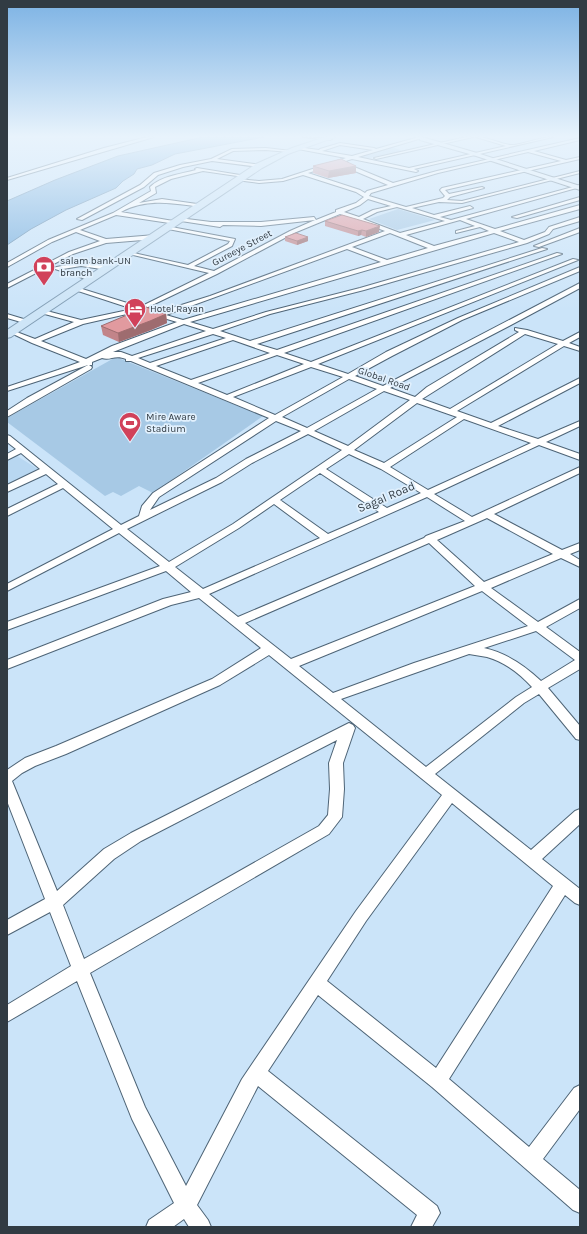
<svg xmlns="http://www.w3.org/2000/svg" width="587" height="1234" font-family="Karla,sans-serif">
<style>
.built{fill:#b8d7f1}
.green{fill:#a7c9e5}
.water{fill:#7db2df;stroke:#668eb0}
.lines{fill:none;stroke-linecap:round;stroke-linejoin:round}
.street-casing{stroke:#4e6476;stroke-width:2}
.secondary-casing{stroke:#4e6476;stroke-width:2}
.primary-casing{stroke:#829eb5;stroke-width:2}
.street{fill:#fff;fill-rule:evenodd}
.secondary{fill:#e7f2fb;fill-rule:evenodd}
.primary{fill:#cee5f7;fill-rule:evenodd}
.wall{fill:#c28489}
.shaded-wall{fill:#9e6c6f}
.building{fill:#e19a9f;stroke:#9e6c6f}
.labels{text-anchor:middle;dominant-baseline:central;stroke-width:3.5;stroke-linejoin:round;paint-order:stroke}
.far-street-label{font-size:10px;fill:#313b43;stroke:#e1f0fd}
.far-poi-label{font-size:10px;fill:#313b43;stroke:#e1f0fd;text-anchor:start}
.street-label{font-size:12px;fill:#313b43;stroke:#e1f0fd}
</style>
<rect width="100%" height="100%" fill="#cbe4f9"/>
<path class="built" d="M17 456 41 471 7 488V461Z"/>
<g class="green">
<path d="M392 147 403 151 364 159 356 157Z"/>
<path d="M398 209 435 220 397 230 369 219Z"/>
<path d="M116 357 263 416 153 493 139 486 121 496 113 492 105 496 7 422V418Z"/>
</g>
<path class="water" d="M203 137H264L175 154 152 165 137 169 134 174 123 181 116 188 66 210 31 229 7 245V201L55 180 118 156Z"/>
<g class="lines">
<g class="street-casing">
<g id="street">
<path d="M147 137H154L7 180V178L104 148Z"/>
<path d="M303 137 332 139 330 140Z"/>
<path d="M419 137 422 138 358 157 409 168 506 146 476 137C488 137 498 143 510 145 519 146 540 137 553 137L414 169 418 171 416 172 352 159 308 173 360 190 365 193 367 191 388 185 343 166V162H347V164L393 183 437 171 580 138V140L534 151 566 160 580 157V159L445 190 449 194 482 187 484 188 450 197 447 200 462 201 580 171V173L462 203 439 202 412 208 434 215 470 206 473 208 440 217 451 220 580 185V187L466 219 495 229 580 205V209L500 231 524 240 545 232 549 227 580 217V221L553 229 549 234 527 243 364 290 270 314 220 331 250 341 542 248 547 249 257 344 277 350 557 253 562 254 284 353 311 362 573 259 578 260 318 364 348 374 386 352 458 318 580 267V271L462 320 392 356 355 376 383 386 580 283V288L509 326 390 388 415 397 427 387 519 332 515 330V328L527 330 563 341 580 332V337L569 343 580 347V351L564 346 457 411 491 423 580 378V383L498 426 538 439 580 421V426L546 442 580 454V460L539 445 434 494 472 517 580 467V473L494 514 562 550 580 543V550L570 554 580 560V567L561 558 491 588 538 622 580 599V608L546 627 580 652V669L548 688 580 726V740L576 739 539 694 524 703 435 774 531 850 575 811 580 809V824L542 859 580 889V905L575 903 565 895 449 1079 529 1147 574 1088 580 1085V1109L543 1159 580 1190V1213L573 1210 432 1087 318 995 268 1071 437 1206 440 1213 432 1227H411L417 1215 258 1086 197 1205 208 1220 211 1227H189L184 1219 173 1227H146L149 1220 174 1203 132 1119 77 981 7 1022V1005L71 966 50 912 7 935V920L45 899 7 801V770L25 758 56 746 212 679 261 648 199 598 171 605 7 669V660L163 599 191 592 166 571 7 630V622L160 566 119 533 7 591V584L113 529 63 488 7 516V509L58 484 46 474 7 492V485L40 469 21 453 7 460V454L16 449 7 442V435L10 436 121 525 139 516 142 506 153 493 269 418 131 361H126V359C115 354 110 361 102 358L92 362V365H89L92 367 91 369 7 417V411L27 398 88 365 7 391V387L58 370 80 362 32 343 9 332 14 331 35 339 74 322 41 313 40 312 43 310 81 320 133 309 75 290V288H79L140 307 209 273 129 254V252L188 265 228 244 230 241 168 229 165 227 166 226 235 239 232 246 194 266 214 271 290 231 315 220 261 226 223 225 220 227 181 221 179 220V218L211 222H261L314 217 316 220 336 212V210L356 203 364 197 356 192 303 175 283 181 259 183 236 180 238 179 259 181 282 179 346 158 298 149 297 147 319 150 320 149 340 143 374 148 376 149ZM340 145 373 150 352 156 322 151ZM528 152 561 161 442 188 440 190 445 196 443 198 406 207 369 196 371 193 438 173ZM368 199 391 206 373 210 359 217 344 212 360 205ZM397 207 445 221 400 233 363 219 377 212ZM340 214 385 231 210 296 159 312 146 308 217 274 294 233ZM460 220 475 226 456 231V233L480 227 489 231 434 246 406 235ZM390 233 428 248 387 260 352 247ZM494 233 519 242 360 288 266 312 213 329 190 322ZM347 249 381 262 183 320 166 315ZM140 311 177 322 112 346 86 359 41 341 83 324ZM184 324 206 331 132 356 121 352H113ZM213 334 226 338 150 363 138 358ZM525 334 558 344 450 409 422 399ZM233 340 270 353 191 380 156 366ZM277 355 304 364 227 395 198 383ZM311 367 343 377 275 415 233 397ZM349 379 377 389 307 428 282 417ZM384 391 410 400 348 446 314 431ZM417 403 457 417 384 463 354 450ZM464 419 531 443 428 490 390 467ZM276 421 301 431 246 459 216 478 150 510 159 497ZM308 434 342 450 233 524 169 562 127 529 222 482 252 463ZM349 454 381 469 421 493 387 508 326 469ZM320 473 379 512 328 534 280 500ZM427 497 465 521 426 536 424 538 238 617 209 594ZM274 504 320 538 203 589 175 567 239 528ZM487 518 553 554 484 582 437 540ZM429 543 475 586 291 659 245 623ZM482 591 528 626 414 663 333 693 299 666ZM536 631 575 660 541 681C525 666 507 653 484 648ZM469 654C475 655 481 656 487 657 505 662 520 674 532 687L516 697 426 767 341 699ZM269 655 442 795 356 911 242 1079 186 1186 145 1107 90 973 329 834 342 817 344 789 343 763 355 728 353 725 349 723 345 725 131 833 104 849 57 891 12 781 22 773 35 766 66 754 220 685ZM337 740 329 763 330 789 328 815 319 826 84 959 63 905 114 859 141 841ZM452 803 553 886 436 1068 327 981 366 921Z"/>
<path d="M466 137H473L376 159 374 158Z"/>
<path d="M266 148 291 151 289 152 266 150 233 151 217 159 261 165 259 167 212 161 183 167 158 175 144 187 82 220 77 219 140 185 154 173 180 165 211 159 232 149Z"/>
<path d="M197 168 246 176 244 177 203 171 171 179 155 187 156 193 139 203 162 199 204 205 201 207C173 203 146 198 121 212L179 222 176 224 116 215 80 230 106 239 155 235 158 237 155 239 106 243 73 254 7 288V284L69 252 100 241 76 232 52 242 9 266 7 267V263L48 240 113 213 151 191 150 187C161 176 181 174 196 170L195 169Z"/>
<path d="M580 197V200L517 218 512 217Z"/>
<path d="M580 228V232L539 247 534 246Z"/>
<path d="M81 262 108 266 111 268 108 270 81 266 63 269 94 278 95 279 92 281 52 268Z"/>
<path d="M7 314 30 321 31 322 28 324 7 318Z"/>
</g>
</g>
<g class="secondary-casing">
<path id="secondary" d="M422 137 477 153 580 186V190L473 155 420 140V138Z"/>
</g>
<g class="primary-casing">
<path id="primary" d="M325 137H335L288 154 262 168 11 337 7 338V330L256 164 292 148Z"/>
</g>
<use href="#street" class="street"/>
<use href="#secondary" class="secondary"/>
<use href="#primary" class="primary"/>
</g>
<g class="wall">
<path d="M313 166H356V173L328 178 313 173Z"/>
<path d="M325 221 379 232 366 237 361 235 358 236 325 226Z"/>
<path d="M285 237H308V241L297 245 285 241Z"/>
<path d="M166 314 167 323 151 330 119 342 103 335 101 326Z"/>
</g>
<g class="shaded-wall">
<path d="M356 166V173L328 178 329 171Z"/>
<path d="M380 226 379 232 366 237V231Z"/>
<path d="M362 230 361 235 358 236V231Z"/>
<path d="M308 237V241L297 245V241Z"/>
<path d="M166 314 167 323 151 330 119 342 118 333Z"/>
</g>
<g class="building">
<path d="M341 159 356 166 329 171 313 166Z"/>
<path d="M342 215 380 226 366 231 362 230 358 231 325 221Z"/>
<path d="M296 233 308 237 297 241 285 237Z"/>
<path d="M146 307 166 314 150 321 118 333 101 326Z"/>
</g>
<linearGradient id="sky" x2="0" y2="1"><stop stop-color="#7db3e4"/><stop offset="0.44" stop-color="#e8f3fc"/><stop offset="1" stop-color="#e8f3fc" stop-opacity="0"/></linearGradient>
<rect width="587" height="310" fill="url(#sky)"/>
<defs>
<g id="bank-pin" transform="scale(1.15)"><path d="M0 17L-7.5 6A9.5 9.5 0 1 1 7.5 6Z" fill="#d1415a" stroke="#e1f0fd"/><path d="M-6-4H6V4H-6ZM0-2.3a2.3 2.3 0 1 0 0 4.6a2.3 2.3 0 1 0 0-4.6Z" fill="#fff"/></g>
<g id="hotel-pin" transform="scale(1.15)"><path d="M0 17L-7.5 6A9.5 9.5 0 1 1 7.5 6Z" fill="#d1415a" stroke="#e1f0fd"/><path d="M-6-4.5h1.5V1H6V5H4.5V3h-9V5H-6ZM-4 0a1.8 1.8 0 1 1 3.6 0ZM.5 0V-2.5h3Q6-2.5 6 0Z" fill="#fff"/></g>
<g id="stadium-pin" transform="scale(1.15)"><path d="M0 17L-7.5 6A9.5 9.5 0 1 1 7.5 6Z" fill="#d1415a" stroke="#e1f0fd"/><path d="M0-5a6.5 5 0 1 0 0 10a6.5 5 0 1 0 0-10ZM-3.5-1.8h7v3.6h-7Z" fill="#fff"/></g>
</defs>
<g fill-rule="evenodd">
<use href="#bank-pin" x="44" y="267"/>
<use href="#hotel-pin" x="135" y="309"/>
<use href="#stadium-pin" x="130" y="423"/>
</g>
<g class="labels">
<g class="far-street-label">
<text transform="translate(242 248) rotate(-28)">Gureeye Street</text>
<text transform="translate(384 379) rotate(19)">Global Road</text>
</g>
<g class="far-poi-label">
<text x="60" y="261">salam bank-UN<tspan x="60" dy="12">branch</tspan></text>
<text x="150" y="309">Hotel Rayan</text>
<text x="146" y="417">Mire Aware<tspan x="146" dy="12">Stadium</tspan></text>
</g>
<g class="street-label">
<text transform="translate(386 497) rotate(-23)">Sagal Road</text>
</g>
</g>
<rect width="587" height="1234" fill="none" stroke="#313b43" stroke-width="16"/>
</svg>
